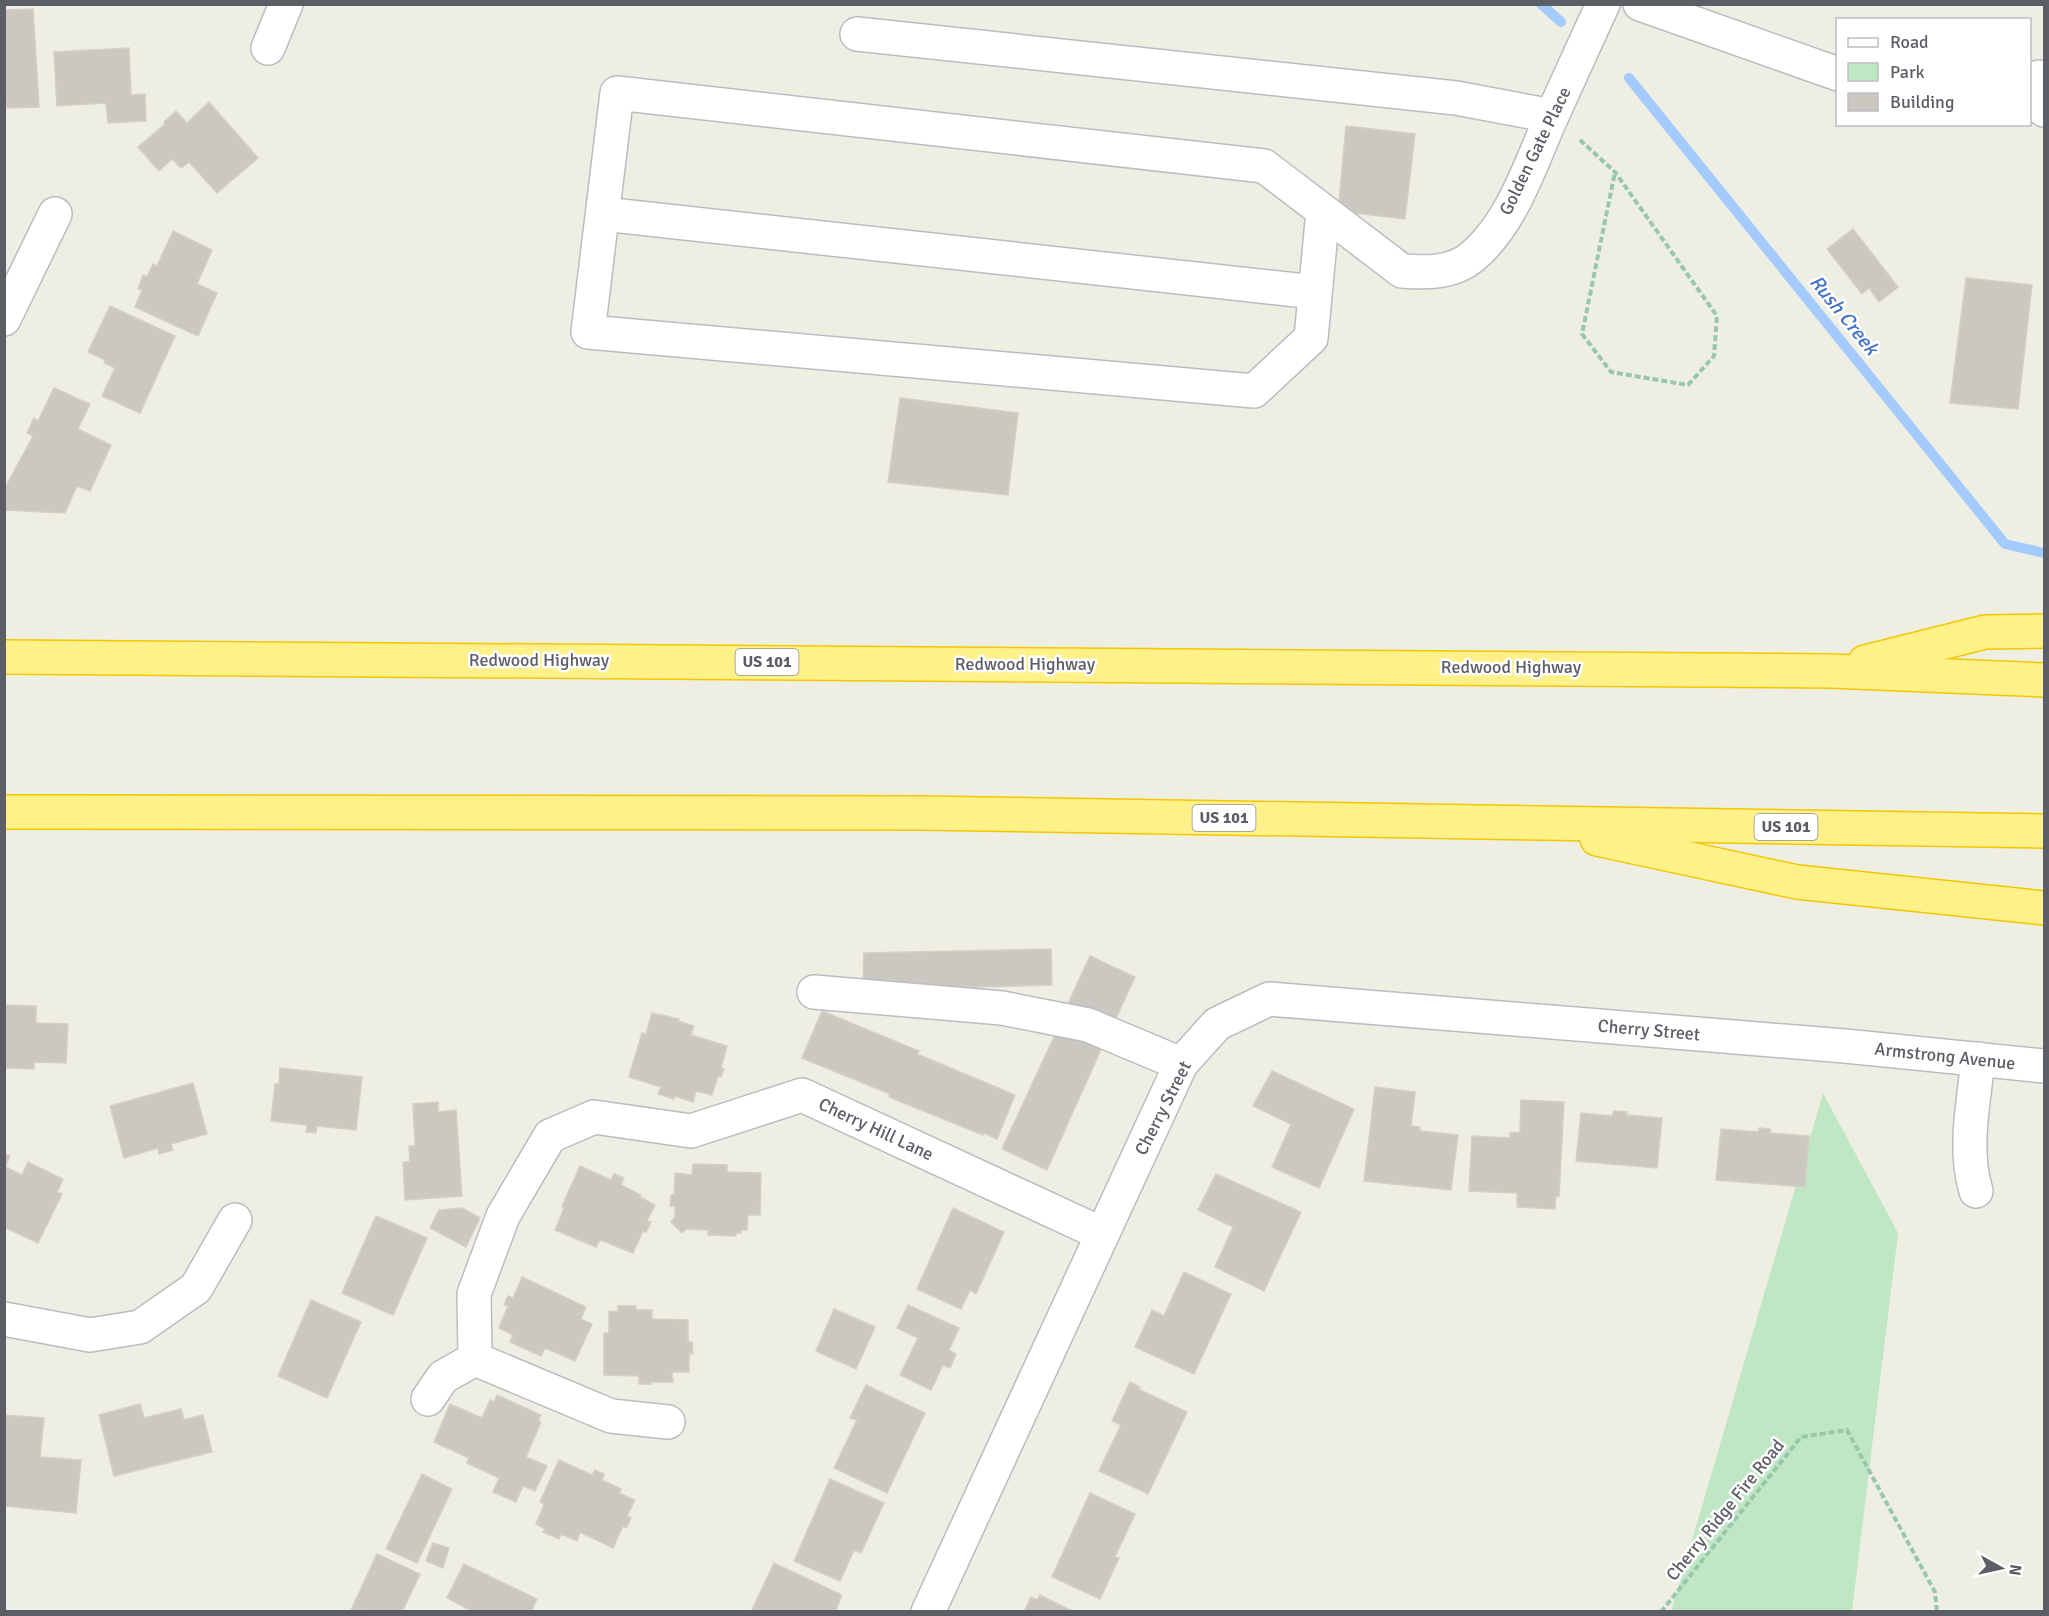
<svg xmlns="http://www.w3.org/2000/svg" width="2049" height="1616" font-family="Signika,sans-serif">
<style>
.green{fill:#bfe7c4}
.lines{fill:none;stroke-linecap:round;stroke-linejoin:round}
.stream{stroke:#a3cbff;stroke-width:10}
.building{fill:#cac8c1;stroke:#d4d0c2;stroke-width:1.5}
.minor-casing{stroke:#bbbcc3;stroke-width:36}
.highway-casing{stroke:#f2c700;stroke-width:36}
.path{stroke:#98c8ac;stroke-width:4;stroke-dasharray:6 3;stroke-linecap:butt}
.minor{stroke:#fff;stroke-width:33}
.highway{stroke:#fff18a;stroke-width:33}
.labels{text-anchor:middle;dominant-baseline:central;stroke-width:5;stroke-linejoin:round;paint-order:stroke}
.shield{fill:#fff;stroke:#8d8e93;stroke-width:1.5}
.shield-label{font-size:16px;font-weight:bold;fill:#5c5e65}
.street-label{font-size:18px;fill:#5c5e65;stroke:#fff}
.water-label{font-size:20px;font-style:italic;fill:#4271c7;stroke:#fff}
</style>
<rect width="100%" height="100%" fill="#efeee3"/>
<path class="green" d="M1823 1093 1898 1233 1852 1611 1671 1612Z"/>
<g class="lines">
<g class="stream">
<path d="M1541 4 1561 22"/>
<path d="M1629 78 2005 544 2044 553"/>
</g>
</g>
<g class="building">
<path d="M33 9 39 107 7 108 4 84V10Z"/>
<path d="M129 48 131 95 145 94 146 121 108 123 106 103 57 106 54 52Z"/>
<path d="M209 102 258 158 217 193 189 162 181 168 172 159 159 171 138 147 165 124 164 122 176 111 187 123Z"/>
<path d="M1346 126 1415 134 1405 219 1338 211Z"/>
<path d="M1853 229 1898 287 1879 302 1869 288 1862 294 1827 249Z"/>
<path d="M173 231 212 250 197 284 217 293 198 336 135 307 142 290 138 289 143 275 147 277 153 264 157 266Z"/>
<path d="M1966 278 2032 285 2018 409 1950 403Z"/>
<path d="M110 306 175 336 140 413 102 396 115 368 104 363 105 360 88 352Z"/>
<path d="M54 388 90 404 78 429 111 445 90 491 77 486 65 513 4 510V490L33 436 27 433 34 418 38 421Z"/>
<path d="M900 398 1018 413 1008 495 888 482Z"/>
<path d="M1051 949 1052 985 897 989 896 980 863 981 864 953Z"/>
<path d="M1090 956 1135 977 1111 1029 1066 1008Z"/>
<path d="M4 1005 36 1006V1023L68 1024 66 1063 34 1062V1069L4 1068Z"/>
<path d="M822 1011 919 1051 917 1054 1015 1095 997 1139 984 1133 983 1135 889 1097 890 1094 802 1058Z"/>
<path d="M652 1013 679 1019 678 1021 694 1026 691 1035 727 1046 721 1068 724 1069 721 1077 718 1076 712 1095 696 1091 693 1102 675 1096 674 1099 658 1094 661 1087 629 1077 642 1033 646 1034Z"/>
<path d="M1059 1026 1102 1047 1047 1170 1002 1149Z"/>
<path d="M280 1068 362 1077 356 1130 317 1126 316 1133 306 1132 307 1125 271 1121 275 1084H279Z"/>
<path d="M1272 1071 1354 1109 1319 1188 1272 1167 1291 1124 1253 1106Z"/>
<path d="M193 1083 207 1134 171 1144 173 1150 159 1154 158 1148 124 1158 110 1106Z"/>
<path d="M1375 1087 1415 1092 1411 1126 1420 1127V1131L1458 1135 1451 1190 1364 1181Z"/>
<path d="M1521 1100 1564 1102 1559 1196H1556L1555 1209 1517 1207V1193L1469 1191 1472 1136 1510 1138V1132L1520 1133Z"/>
<path d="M438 1102V1112L456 1110 462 1196 405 1200 403 1162H410L409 1146H415L413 1104Z"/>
<path d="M1614 1111 1627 1112V1115L1662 1118 1657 1168 1576 1161 1581 1113 1612 1116Z"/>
<path d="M1759 1128 1770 1129V1133L1809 1136 1805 1187 1716 1180 1721 1129 1758 1132Z"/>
<path d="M4 1154 10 1156 5 1167 22 1175 28 1162 63 1179 57 1192 62 1194 38 1243 4 1227Z"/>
<path d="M693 1164 727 1165V1172L761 1173 760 1215H748L747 1230H741V1233H736V1236L708 1235V1230L686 1229 682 1233 671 1222 675 1217V1206H670L671 1195H674L675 1173 692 1175Z"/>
<path d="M580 1166 611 1180 614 1174 624 1178 621 1185 641 1195 640 1197 655 1205 647 1221 651 1222 646 1232 643 1231 633 1253 600 1240 596 1247 555 1230 564 1208 562 1206Z"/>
<path d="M1216 1174 1301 1212 1264 1291 1215 1267 1233 1227 1198 1210Z"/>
<path d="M462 1208 480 1218 466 1247 430 1228 439 1210Z"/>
<path d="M953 1208 1004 1232 976 1294 970 1290 961 1309 917 1289Z"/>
<path d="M376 1216 427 1238 393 1315 342 1293Z"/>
<path d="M1184 1272 1231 1294 1194 1374 1135 1347 1152 1310 1164 1316Z"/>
<path d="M522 1277 586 1307 581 1319 592 1324 575 1361 545 1348 541 1356 510 1342 513 1335 499 1328 508 1306 504 1305 508 1296 513 1298Z"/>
<path d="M311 1300 361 1322 327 1398 278 1376Z"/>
<path d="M908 1305 959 1328 949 1350 956 1354 950 1368 943 1365 931 1390 900 1375 918 1338 897 1328Z"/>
<path d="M618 1306H636V1310H652V1319L688 1320V1342H692L693 1354 689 1353V1372H672L673 1382H650L651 1384H639V1376L604 1375V1333H609V1311L618 1312Z"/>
<path d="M834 1309 875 1327 856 1369 816 1351Z"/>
<path d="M1130 1382 1140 1387 1138 1389 1187 1412 1148 1494 1099 1471 1121 1425 1112 1421Z"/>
<path d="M866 1385 925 1413 887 1493 834 1468 857 1420 850 1418Z"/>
<path d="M497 1395 541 1415 538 1421 541 1422 526 1457 547 1466 535 1491 523 1486 516 1502 493 1492 499 1478 467 1463 469 1458 434 1442 450 1404 482 1418 490 1400 494 1402Z"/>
<path d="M140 1404 144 1418 181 1409 184 1420 203 1415 212 1452 114 1476 99 1415Z"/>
<path d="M4 1415 44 1418 40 1457 81 1460 76 1513 4 1506Z"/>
<path d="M559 1460 592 1475 595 1470 604 1474 602 1480 621 1489 619 1493 635 1500 627 1516 631 1518 626 1528 623 1526 613 1548 580 1532 577 1541 561 1534 559 1539 543 1532 545 1529 536 1524 544 1505 540 1502Z"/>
<path d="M422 1474 452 1489 417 1563 386 1549Z"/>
<path d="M830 1479 884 1503 861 1553 854 1550 840 1581 794 1561Z"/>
<path d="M1090 1493 1135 1514 1115 1557 1119 1558 1100 1599 1052 1577Z"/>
<path d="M433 1543 449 1548 443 1568 426 1561Z"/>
<path d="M377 1554 420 1574 402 1612 351 1610Z"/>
<path d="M774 1563 842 1595 835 1612H751Z"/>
<path d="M464 1564 537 1599 531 1612H474L447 1598Z"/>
<path d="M1040 1595 1074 1612H1024L1031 1597 1037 1600Z"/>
</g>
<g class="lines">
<g class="minor-casing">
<g id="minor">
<path d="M1640 4 1838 74"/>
<path d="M857 34 1456 98 1552 116"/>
<path d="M268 48 286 4"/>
<path d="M2039 77 2044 110"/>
<path d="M1323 211 1311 338 1254 391 588 332 617 93 1264 166 1402 271C1426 273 1453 273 1472 257 1512 224 1531 163 1551 118 1568 80 1586 42 1603 4"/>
<path d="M603 214 1315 292"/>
<path d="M4 319 55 214"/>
<path d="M814 992 1002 1008 1088 1025 1181 1064"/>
<path d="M1976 1191C1963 1149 1974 1102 1978 1059"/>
<path d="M4 1319 90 1335 140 1327 196 1288 235 1220"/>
<path d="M428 1399 443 1377 475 1359"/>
<path d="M668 1422 611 1416 475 1359 474 1294 503 1216 550 1136 594 1117 691 1131 802 1095 1102 1234"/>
<path d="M928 1612 1181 1064 1217 1024 1269 999 1845 1046 2044 1066"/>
</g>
</g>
<g class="highway-casing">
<g id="highway">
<path d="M4 657 1831 671 2044 680"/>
<path d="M1865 662 1985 632 2044 631"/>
<path d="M4 812 919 813 2044 831"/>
<path d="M1597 839 1797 882 2044 908"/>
</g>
</g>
<g class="path">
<path d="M1580 140 1615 172 1717 316 1714 356 1688 385 1611 372 1582 334 1615 172"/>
<path d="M1661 1612 1801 1437 1847 1430 1935 1592 1937 1612"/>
</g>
<use href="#minor" class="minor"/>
<use href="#highway" class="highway"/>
</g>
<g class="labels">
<g class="shield">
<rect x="735.5" y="649" width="63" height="26" rx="4.5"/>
<rect x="1192.5" y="805" width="63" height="26" rx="4.5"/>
<rect x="1754.5" y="814" width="63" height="26" rx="4.5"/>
</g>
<g class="shield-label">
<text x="767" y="662">US 101</text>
<text x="1224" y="818">US 101</text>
<text x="1786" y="827">US 101</text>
</g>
<g class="street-label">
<text transform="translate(1535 151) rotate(-64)">Golden Gate Place</text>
<text x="539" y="660">Redwood Highway</text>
<text x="1025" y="664">Redwood Highway</text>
<text x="1511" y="667">Redwood Highway</text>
<text transform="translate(1649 1030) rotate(5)">Cherry Street</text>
<text transform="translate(1945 1056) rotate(6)">Armstrong Avenue</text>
<text transform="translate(1163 1108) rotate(-63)">Cherry Street</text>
<text transform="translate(876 1129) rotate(25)">Cherry Hill Lane</text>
<text transform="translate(1725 1510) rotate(-51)">Cherry Ridge Fire Road</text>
</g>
<g class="water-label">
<text transform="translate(1844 315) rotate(51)">Rush Creek</text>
</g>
</g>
<rect width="2049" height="1616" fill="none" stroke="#5c5e65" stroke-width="12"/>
<rect x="1836" y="18" width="195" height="108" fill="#ffffff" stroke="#bebfc1" stroke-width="1.5"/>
<rect x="1848" y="38" width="30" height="9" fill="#ffffff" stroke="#bebfc1" stroke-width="1.5"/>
<text x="1890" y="48" font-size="18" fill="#5c5e65">Road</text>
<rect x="1848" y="63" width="30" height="18" fill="#bfe7c4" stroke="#bebfc1" stroke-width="1.5"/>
<text x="1890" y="78" font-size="18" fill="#5c5e65">Park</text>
<rect x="1848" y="93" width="30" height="18" fill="#cac8c1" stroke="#bebfc1" stroke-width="1.5"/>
<text x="1890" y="108" font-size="18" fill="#5c5e65">Building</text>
<g transform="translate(2001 1568) rotate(98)" stroke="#ffffff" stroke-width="4.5" paint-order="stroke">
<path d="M0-4.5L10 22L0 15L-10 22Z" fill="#5c5e65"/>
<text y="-9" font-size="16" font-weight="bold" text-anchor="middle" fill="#5c5e65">N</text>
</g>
</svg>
